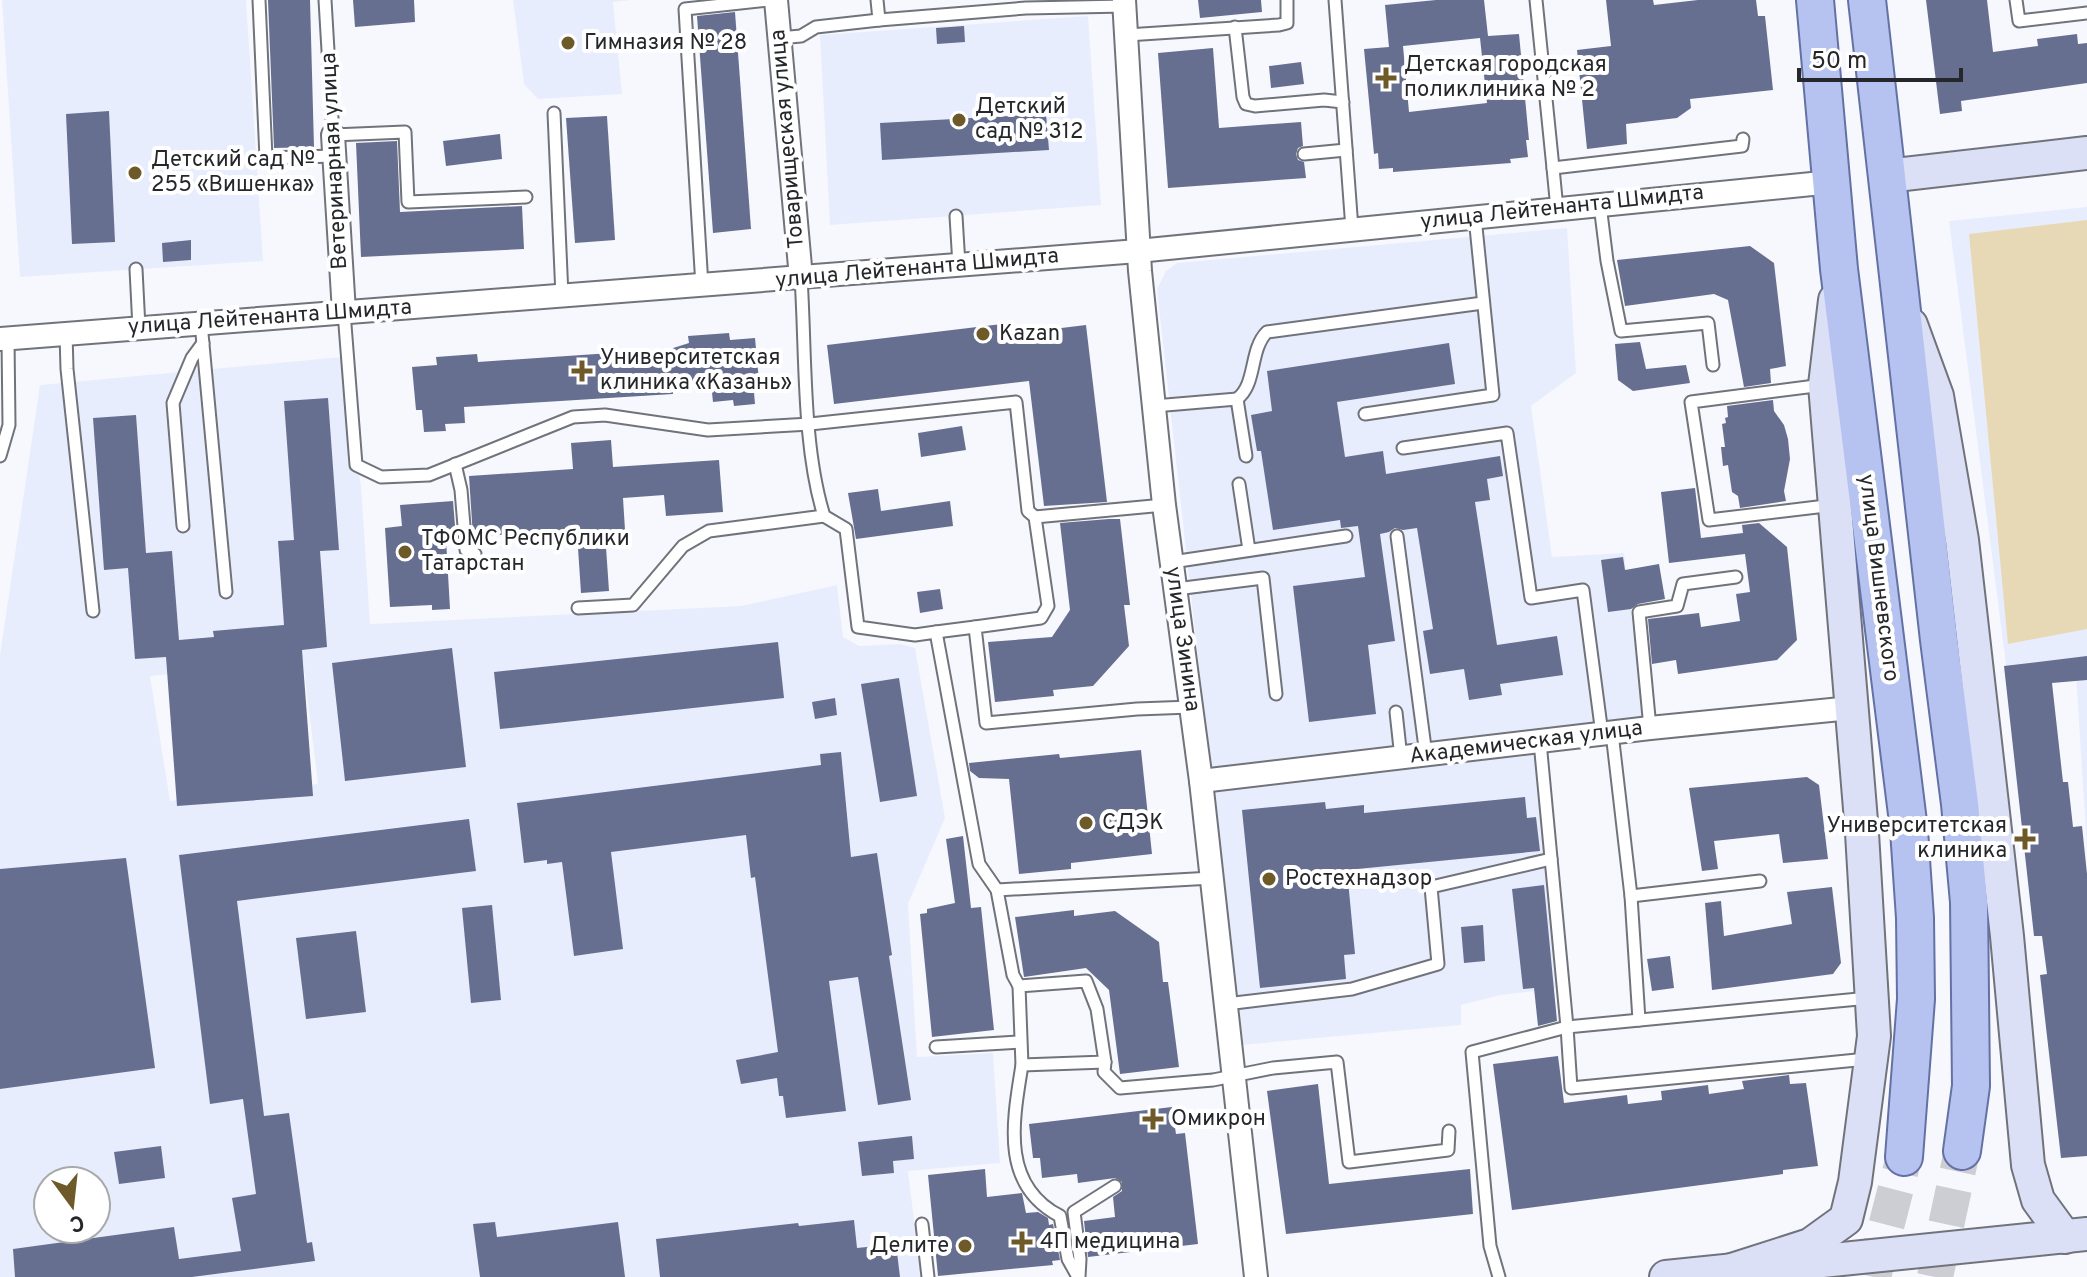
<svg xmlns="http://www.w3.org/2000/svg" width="2087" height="1277" font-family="Overpass,sans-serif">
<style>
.built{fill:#e8edfd;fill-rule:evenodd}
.green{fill:#e8d9b6}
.building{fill:#666f90;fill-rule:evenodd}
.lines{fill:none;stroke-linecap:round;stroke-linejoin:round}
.primary-tunnel{stroke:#cdced4;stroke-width:36;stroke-dasharray:36 18;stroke-linecap:butt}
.lane-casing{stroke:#71737b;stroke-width:15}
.street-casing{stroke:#71737b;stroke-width:26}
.secondary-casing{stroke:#71737b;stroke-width:36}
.primary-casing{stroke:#6471a4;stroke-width:40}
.lane{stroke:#fff;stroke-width:11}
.street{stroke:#fff;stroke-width:22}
.secondary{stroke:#dbe0f7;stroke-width:32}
.primary{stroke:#b6c2ef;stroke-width:36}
.poi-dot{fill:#6e5a29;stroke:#fff;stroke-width:3}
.labels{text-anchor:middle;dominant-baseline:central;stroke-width:8;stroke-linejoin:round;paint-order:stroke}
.poi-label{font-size:22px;fill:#26272b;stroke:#fff;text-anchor:start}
.street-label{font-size:22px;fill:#26272b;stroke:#fff}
</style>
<rect width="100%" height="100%" fill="#f7f8fe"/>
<g class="built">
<path d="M2 0H246L263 261 20 277Z"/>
<path d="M513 0H631L613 2 622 94 538 99 524 84Z"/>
<path d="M1088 16 1101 205 830 225 820 35Z"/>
<path d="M2087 207V848L2076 675 2008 680 1949 221Z"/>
<path d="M1567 228 1576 373 1531 406 1552 557 1624 553 1646 737 1534 751 1561 988 1501 995 1461 1005V1025L1241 1045 1157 289 1166 271 1177 263Z"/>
<path d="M342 357 361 486 370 624 741 606 837 585 843 637 859 646 900 644 915 648 945 818 908 904 917 1057 993 1053 1000 1163 908 1171 921 1277H0V655L40 385ZM303 661 318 784 170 801 150 676ZM48 1181H96V1229H48Z"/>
</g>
<path class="green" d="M2087 220V629L2008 644 1969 234Z"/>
<g class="building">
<path d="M268 0H310L314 147 274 148Z"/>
<path d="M353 0H414L415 22 355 27Z"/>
<path d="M1198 0H1261L1262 12 1200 18Z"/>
<path d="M1436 0H1484L1488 36 1519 34 1529 140H1526L1528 157 1510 159 1511 163 1393 172V168L1379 169 1378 153 1374 154 1364 49 1389 47 1385 5ZM1480 38 1487 103 1409 112 1403 46Z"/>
<path d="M1606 0H1653L1654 5 1698 0H1756L1758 16H1765L1773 90 1690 99 1691 108 1677 118 1626 124 1627 144 1587 149 1577 50 1611 46Z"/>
<path d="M1926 0H1987L1993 52 2038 46 2037 39 2077 34 2078 44 2087 43V83L1961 101 1962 111 1940 114Z"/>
<path d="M735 12 751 229 713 233 697 16Z"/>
<path d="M964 26 965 42 937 44 936 28Z"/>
<path d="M1213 48 1219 128 1301 122 1303 146 1298 148 1296 154 1298 160 1304 162 1306 178 1168 188 1158 53Z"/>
<path d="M1301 62 1304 84 1271 88 1269 66Z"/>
<path d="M109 111 115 242 72 244 66 114Z"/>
<path d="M1046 114 1049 150 882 160 880 123Z"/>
<path d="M607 116 615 240 575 243 566 118Z"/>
<path d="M500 134 502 159 446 166 443 141Z"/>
<path d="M397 141 400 212 522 206 524 249 361 257 356 143Z"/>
<path d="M191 240V260L163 262 162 243Z"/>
<path d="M1750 246 1774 263 1786 366 1770 369 1771 383 1744 387 1728 300 1714 294 1625 306 1617 260Z"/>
<path d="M1002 324 1003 335 1086 325 1107 502 1044 506 1029 381 834 404 827 345Z"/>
<path d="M729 333 730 340 755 338 759 381H753L755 404 734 406 733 400 713 402 711 383H672L673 394 464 407 465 423 445 424 446 431 424 432 422 410H416L412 367 437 365 436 357 477 354 478 362 670 349 689 343 688 336Z"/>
<path d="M1640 342 1646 369 1686 365 1690 383 1633 391 1618 380 1615 344Z"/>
<path d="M1449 343 1455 384 1337 402 1345 457 1383 451 1386 474 1500 456 1503 476 1487 479 1490 500 1475 502 1497 645 1557 636 1563 675 1500 684 1502 695 1469 700 1464 669 1430 674 1423 631 1433 629 1417 528 1403 530 1395 528 1389 532 1380 534 1395 641 1368 645 1376 714 1309 722 1293 586 1365 577 1358 526 1341 528 1340 520 1273 530 1261 451H1257L1251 415 1272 411 1267 371Z"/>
<path d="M328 398 339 550 320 551 327 647 302 650 313 796 177 806 166 657 135 659 128 568 104 570 93 418 136 415 146 553 172 551 179 640 214 637 213 631 284 625 278 541 294 540 284 401Z"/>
<path d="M1773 400 1774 411 1784 425 1788 439 1790 459 1784 491 1786 501 1740 508 1738 496 1732 492 1728 465 1723 466 1721 447H1725L1722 424 1726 423 1725 418 1728 417 1727 406Z"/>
<path d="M962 426 966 450 921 457 918 433Z"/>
<path d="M611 440 613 467 719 460 723 512 666 516 664 495 623 498 626 546 606 547 609 591 581 593 578 548H568L567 530 473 537 469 476 573 469 571 443Z"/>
<path d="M1695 488 1701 538 1743 533 1742 525 1759 523 1787 547 1797 640 1777 660 1678 674 1676 660 1652 664 1648 619 1699 613 1701 627 1740 621 1736 594 1750 592 1745 554 1669 563 1661 492Z"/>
<path d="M878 489 881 511 950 501 953 526 856 539 848 493Z"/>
<path d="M453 501 456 538 446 539 450 609 432 610V605L390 607 385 528 402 526 400 505Z"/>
<path d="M1109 519H1120L1130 605H1124L1129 646 1093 686 1053 690 1054 696 995 702 988 642 1052 637 1070 610 1060 523Z"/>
<path d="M1623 557 1625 570 1659 564 1665 599 1638 604 1631 609 1608 612 1601 560Z"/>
<path d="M940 589 943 609 920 613 917 592Z"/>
<path d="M778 642 784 698 500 729 494 672Z"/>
<path d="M452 648 466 767 345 781 332 663Z"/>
<path d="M2087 656V680L2052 683 2063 782H2068L2073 827 2082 826 2087 874V1156L2061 1158 2040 975 2047 974 2042 936H2034L2004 666Z"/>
<path d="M899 678 917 796 880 802 861 684Z"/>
<path d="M835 698 837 715 815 719 812 702Z"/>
<path d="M1141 750 1152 854 1071 863V869L1019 874 1009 779 979 778 970 771 969 763 1059 754 1060 758Z"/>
<path d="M841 752 851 857 877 853 892 955 889 956 911 1100 878 1105 858 977 829 981 846 1111 786 1118 783 1096H779L777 1078 741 1084 736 1060 778 1052 755 877 751 878 746 835 611 852 623 949 574 956 562 862 547 864V860L524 863 517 803 821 765 820 754Z"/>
<path d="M1807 777 1819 785 1828 859 1783 863 1779 834 1714 841 1718 869 1702 871 1689 788Z"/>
<path d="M1525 797 1527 818 1536 817 1540 851 1347 870 1355 954 1344 955 1346 979 1260 988 1242 810 1325 802 1326 809 1364 805V813Z"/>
<path d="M469 819 476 871 237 901 264 1116 289 1113 307 1243 312 1242 315 1261 192 1277H15L13 1249 174 1227 179 1259 241 1251 232 1198 256 1194 243 1099 210 1104 179 855Z"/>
<path d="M963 836 971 908 981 907 994 1030 932 1037 920 914 927 913V909L955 903 946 839Z"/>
<path d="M126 858 155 1068 0 1089V869Z"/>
<path d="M1544 885 1557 1021 1538 1026 1534 988 1523 989 1512 889Z"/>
<path d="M1832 887 1841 963 1833 974 1712 990 1705 903 1721 901 1724 936 1792 924 1787 892Z"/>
<path d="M492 905 501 1000 471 1003 462 908Z"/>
<path d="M1074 910V916L1115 911 1159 942 1163 982H1168L1179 1067 1120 1074 1109 990 1086 968 1024 977 1015 917Z"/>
<path d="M1483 925 1485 961 1464 963 1461 927Z"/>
<path d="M356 931 366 1012 306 1019 296 938Z"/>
<path d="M1670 956 1674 988 1652 991 1647 959Z"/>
<path d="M1558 1056 1564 1103 1627 1095 1628 1104 1662 1100 1661 1091 1708 1085 1709 1094 1744 1089 1742 1081 1789 1075 1790 1084 1806 1083 1818 1166 1783 1170V1174L1512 1210 1493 1064Z"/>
<path d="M1318 1084 1329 1184 1470 1169 1473 1214 1286 1234 1267 1091Z"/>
<path d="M1172 1107 1176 1134 1185 1133 1198 1244 1088 1257 1084 1221 1115 1217 1113 1197 1122 1191V1182L1115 1178 1078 1183 1077 1174 1042 1178 1040 1158H1033L1029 1124Z"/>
<path d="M912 1136 914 1159 893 1161 894 1173 862 1176 858 1142Z"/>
<path d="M161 1146 165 1178 119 1184 114 1152Z"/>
<path d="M985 1169 987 1197 1022 1193 1026 1213 1038 1212 1048 1218 1049 1225 1053 1224 1060 1260 1052 1261 1053 1265 938 1276 928 1175Z"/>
<path d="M854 1220 857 1248 896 1244 900 1277H660L656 1239 798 1223 799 1226Z"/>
<path d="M495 1222 497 1237 618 1222 625 1277H480L473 1224Z"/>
</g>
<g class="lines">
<g class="primary-tunnel">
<path d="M1873 1277 1904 1157"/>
<path d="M1935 1277 1962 1151"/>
</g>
<g class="lane-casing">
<g id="lane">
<path d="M259 0 266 158 334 156"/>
<path d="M325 0 333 135 405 132 408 202 526 197"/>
<path d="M877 0 879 20"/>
<path d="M1335 0 1352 229"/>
<path d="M1536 0 1553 168"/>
<path d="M2016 0 2019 21 2087 13"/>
<path d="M1235 27 1243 97 1246 104 1255 106 1324 100 1343 102"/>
<path d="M1127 35 1279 25 1287 23V0"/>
<path d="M779 38 801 36 816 27 879 20 1026 8 1125 6"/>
<path d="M554 113 562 296"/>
<path d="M1304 154 1346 150"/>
<path d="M1600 205 1607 261 1621 331 1708 323 1713 365"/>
<path d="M1557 209 1553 168 1742 146 1743 139"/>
<path d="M956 216 959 265"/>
<path d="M136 269 139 328"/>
<path d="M801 278C806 353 802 445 824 516L846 529 858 627 915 635 936 632 979 864 997 890 1013 975 1019 986"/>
<path d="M702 286 685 9 769 0"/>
<path d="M344 312 356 465 381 477 429 475 573 417 605 415 708 430 810 424 1016 402 1028 511 1035 517 1048 606 1041 618 975 627 986 723 1137 709 1191 707"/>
<path d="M201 323 226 592"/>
<path d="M66 334 67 369 93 611"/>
<path d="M1823 385 1691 402 1709 520 1834 505"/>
<path d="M1237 399C1257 384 1249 350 1267 332L1483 303"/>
<path d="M1154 406 1237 399 1246 456"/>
<path d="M1365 414 1493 395 1475 217"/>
<path d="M1403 448 1507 433 1531 598 1583 590 1602 734"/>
<path d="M0 456 9 425 8 339"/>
<path d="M455 464 461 490 466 550 475 554"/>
<path d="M1239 484 1249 550"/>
<path d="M1035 517 1164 505"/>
<path d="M183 526 173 403 192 358 203 343"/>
<path d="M1397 536 1426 755"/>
<path d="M1172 562 1346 536"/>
<path d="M1176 589 1263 578 1276 694"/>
<path d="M578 608 633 605 683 546 709 531 824 516"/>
<path d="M936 632 975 627"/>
<path d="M1396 712 1401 758"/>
<path d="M1650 728 1639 612 1677 606 1683 584 1736 577"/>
<path d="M1612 733 1631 896 1639 1020"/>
<path d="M997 890 1212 878"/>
<path d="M1631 896 1760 881"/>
<path d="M1086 981 1097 1009 1105 1062 1022 1065 1019 986Z"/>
<path d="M1226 1004 1352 989 1438 964 1431 887 1551 859"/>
<path d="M936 1047 1020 1042"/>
<path d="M1867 1059 1571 1088 1567 1027 1869 998"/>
<path d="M1105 1062 1104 1072 1120 1088 1213 1080 1273 1068 1337 1062 1349 1162 1448 1150 1449 1131"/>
<path d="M1022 1065C1013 1121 1000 1185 1060 1216L1068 1259 1078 1277"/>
<path d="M922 1224 928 1277"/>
<path d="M1079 1277 1080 1259 1074 1212 1115 1186"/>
<path d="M1499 1277 1490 1246 1472 1052 1567 1027 1540 742"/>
</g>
</g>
<g class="street-casing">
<g id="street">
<path d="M776 0 801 278"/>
<path d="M1124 0 1140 271 1164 505 1201 781 1256 1277"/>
<path d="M333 135 344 312"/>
<path d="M0 339 1138 251 1832 182"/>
<path d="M1201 781 1650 728 1851 708"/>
</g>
</g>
<g class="secondary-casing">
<g id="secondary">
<path d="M1887 176 2087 153"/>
<path d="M1911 325 1937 396 1962 540 2007 936 2028 1165 2038 1200 2065 1237"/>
<path d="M1732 1270 1810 1245 1846 1219 1855 1182 1874 1036 1862 833 1825 385 1835 300"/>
<path d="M1666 1277 2087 1234"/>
</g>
</g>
<g class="primary-casing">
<g id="primary">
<path d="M1815 0 1839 269 1909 830 1915 918 1916 999 1904 1157"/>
<path d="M1867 0 1939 640 1960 804 1969 902 1971 1086 1962 1151"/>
</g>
</g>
<use href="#lane" class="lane"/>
<use href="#street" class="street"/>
<use href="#secondary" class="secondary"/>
<use href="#primary" class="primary"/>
</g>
<g class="poi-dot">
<circle cx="568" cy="43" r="8"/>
<path d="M1382 66h8v8h8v8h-8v8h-8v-8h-8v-8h8z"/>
<circle cx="959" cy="120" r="8"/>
<circle cx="135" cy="173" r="8"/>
<circle cx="983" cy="334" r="8"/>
<path d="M578 359h8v8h8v8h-8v8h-8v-8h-8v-8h8z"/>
<circle cx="405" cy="552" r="8"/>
<circle cx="1086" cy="823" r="8"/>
<path d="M2021 827h8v8h8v8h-8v8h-8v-8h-8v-8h8z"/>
<circle cx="1269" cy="879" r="8"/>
<path d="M1149 1107h8v8h8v8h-8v8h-8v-8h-8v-8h8z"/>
<path d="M1018 1230h8v8h8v8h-8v8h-8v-8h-8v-8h8z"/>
<circle cx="965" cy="1246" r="8"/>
</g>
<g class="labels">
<g class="poi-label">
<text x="584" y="43">Гимназия № 28</text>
<text x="1404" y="65">Детская городская<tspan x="1404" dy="25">поликлиника № 2</tspan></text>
<text x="975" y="107">Детский<tspan x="975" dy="25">сад № 312</tspan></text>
<text x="151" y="160">Детский сад №<tspan x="151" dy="25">255 «Вишенка»</tspan></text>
<text x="999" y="334">Kazan</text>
<text x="600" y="358">Университетская<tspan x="600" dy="25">клиника «Казань»</tspan></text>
<text x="421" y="539">ТФОМС Республики<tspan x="421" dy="25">Татарстан</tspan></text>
<text x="1102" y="823">СДЭК</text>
<text x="2007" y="826" text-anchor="end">Университетская<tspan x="2007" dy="25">клиника</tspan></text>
<text x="1285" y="879">Ростехнадзор</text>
<text x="1171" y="1119">Омикрон</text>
<text x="1040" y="1242">4П медицина</text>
<text x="949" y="1246" text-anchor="end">Делите</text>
</g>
<g class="street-label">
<text transform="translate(788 139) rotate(-95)">Товарищеская улица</text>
<text transform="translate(335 161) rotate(-93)">Ветеринарная улица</text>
<text transform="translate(1562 208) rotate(-6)">улица Лейтенанта Шмидта</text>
<text transform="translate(917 269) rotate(-5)">улица Лейтенанта Шмидта</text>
<text transform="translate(270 318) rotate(-4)">улица Лейтенанта Шмидта</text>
<text transform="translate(1878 578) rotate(83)">улица Вишневского</text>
<text transform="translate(1182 639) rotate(82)">улица Зинина</text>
<text transform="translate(1526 743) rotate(-7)">Академическая улица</text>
</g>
</g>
<g transform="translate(72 1205) rotate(165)"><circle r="38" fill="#ffffff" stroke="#a8a9aa" stroke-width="2"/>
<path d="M0-6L14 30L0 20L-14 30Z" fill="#6e5a29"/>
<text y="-12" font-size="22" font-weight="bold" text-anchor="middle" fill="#26272b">С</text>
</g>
<path d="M1799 68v12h162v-12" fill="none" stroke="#26272b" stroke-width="4"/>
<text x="1811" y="68" font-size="24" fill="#26272b" stroke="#ffffff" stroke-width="6" paint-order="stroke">50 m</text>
</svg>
